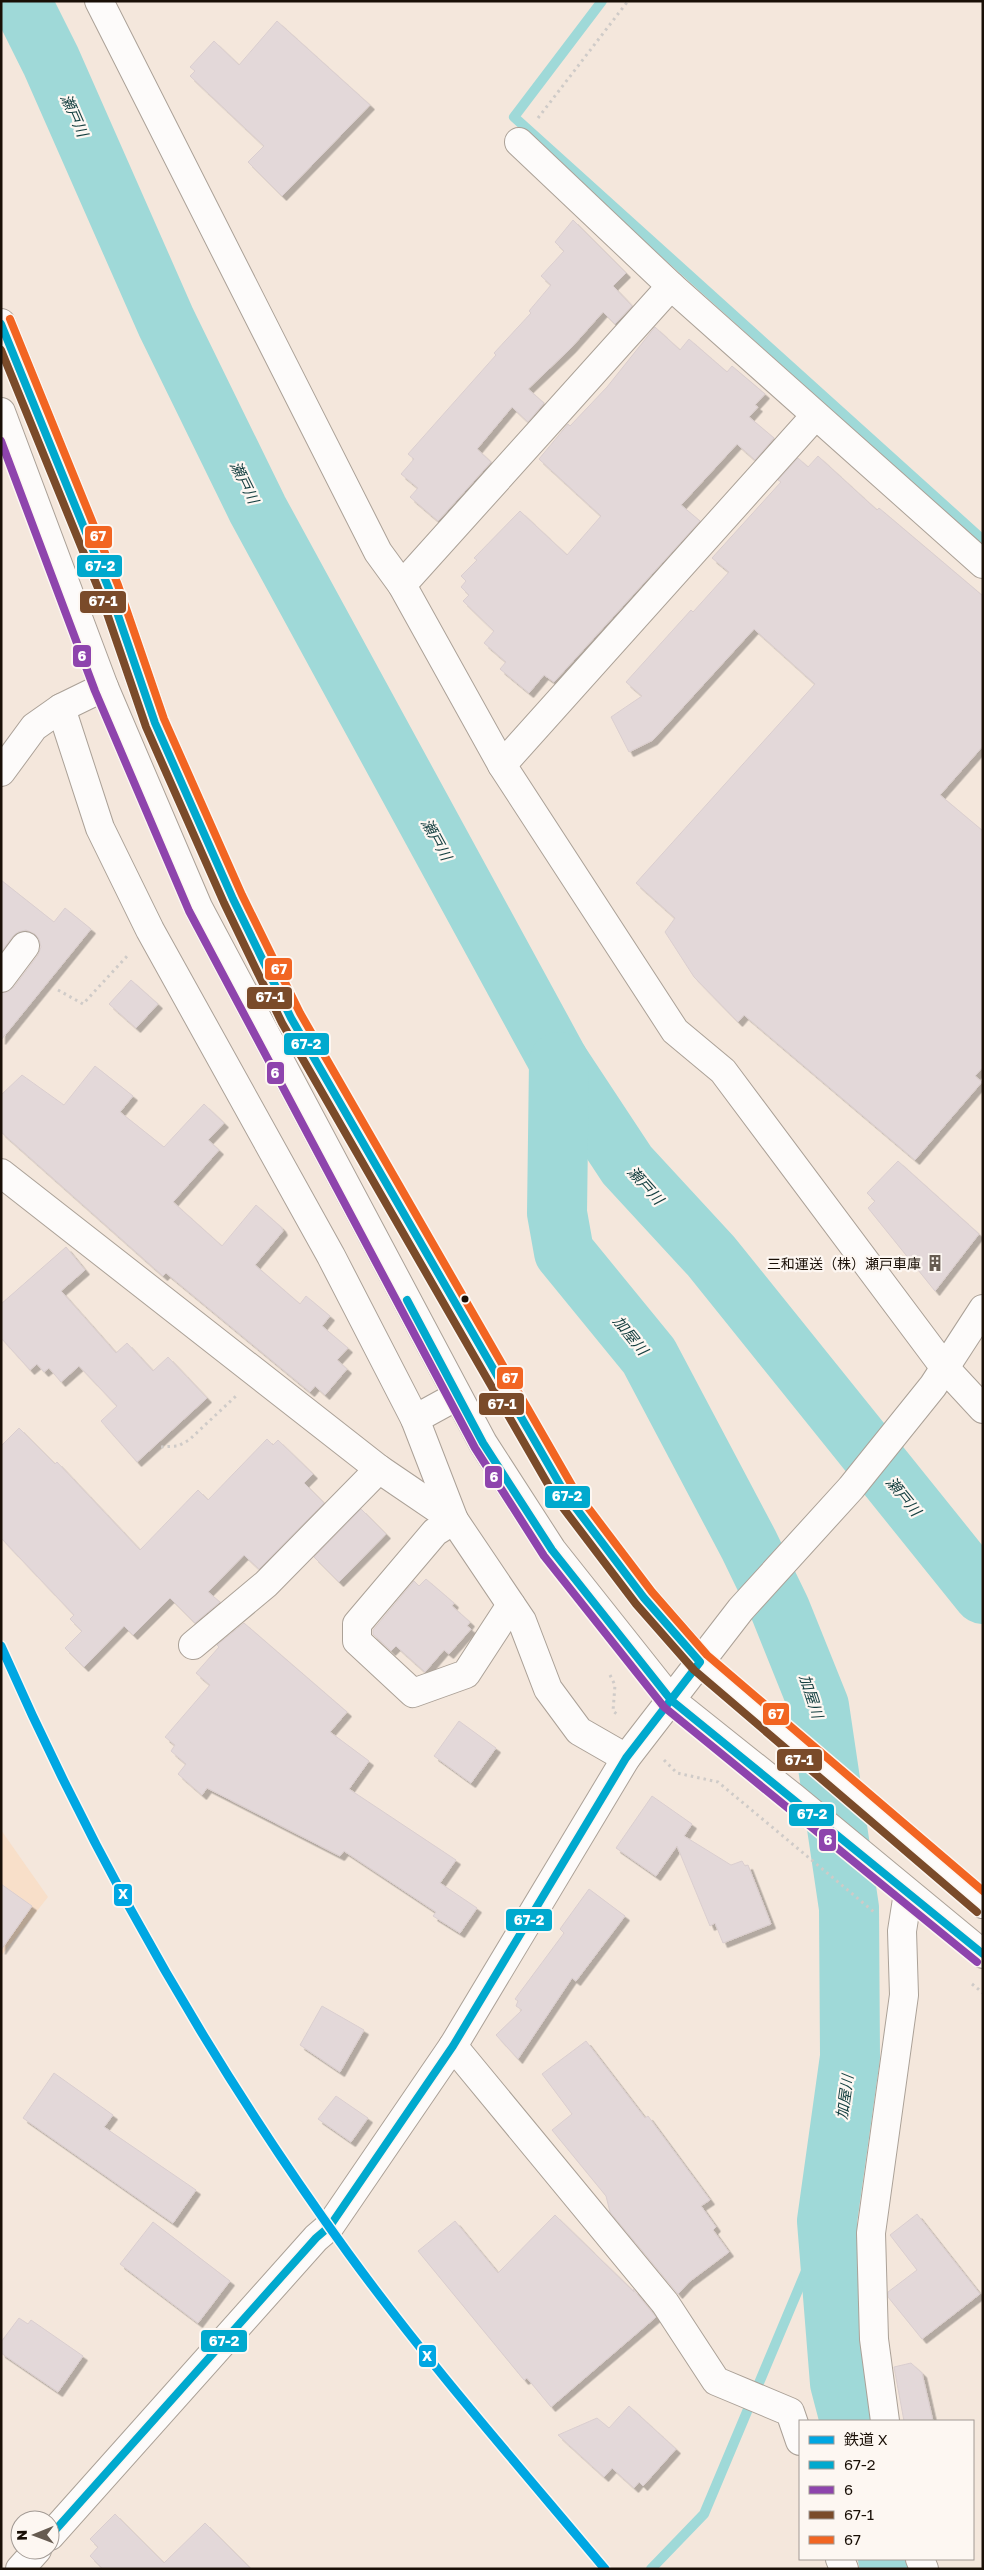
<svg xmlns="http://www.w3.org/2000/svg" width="984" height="2570" font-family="'Golos Text','Noto Sans JP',sans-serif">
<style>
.built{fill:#f8dfc9}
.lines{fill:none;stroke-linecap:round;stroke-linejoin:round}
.stream{stroke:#9fd9d8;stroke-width:10}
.river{stroke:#9fd9d8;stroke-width:60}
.building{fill:#e3d8d9;stroke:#dacecf;filter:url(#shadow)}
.street-casing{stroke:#aba197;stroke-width:30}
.secondary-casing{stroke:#aba197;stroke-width:30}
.highway-casing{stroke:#aba197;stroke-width:30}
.path{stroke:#cfcbc8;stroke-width:3;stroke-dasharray:2.5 4;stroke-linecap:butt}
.street{stroke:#fdfbfa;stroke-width:28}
.secondary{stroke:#fdfbfa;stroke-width:28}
.highway{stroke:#fdfbfa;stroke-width:28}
.bus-1-casing{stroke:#fdf7f2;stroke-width:11}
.bus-2-casing{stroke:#fdf7f2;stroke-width:11}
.bus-3-casing{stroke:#fdf7f2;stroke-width:11}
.bus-4-casing{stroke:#fdf7f2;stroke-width:11}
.bus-1{stroke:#00a9ce;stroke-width:8}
.bus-2{stroke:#8e44ad;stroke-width:8}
.bus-3{stroke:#7a4b2a;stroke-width:8}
.bus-4{stroke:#f26522;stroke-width:8}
.rail-1-casing{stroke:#fdf7f2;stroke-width:12}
.rail-1{stroke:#00a7e3;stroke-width:9}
.bus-dot{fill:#190f06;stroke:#fdf7f2;stroke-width:2}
.labels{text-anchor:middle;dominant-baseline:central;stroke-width:4.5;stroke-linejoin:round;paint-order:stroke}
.poi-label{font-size:14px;fill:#190f06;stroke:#fdf7f2;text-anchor:end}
.water-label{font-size:15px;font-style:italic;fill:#133e3f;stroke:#fdf7f2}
.line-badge{stroke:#fdf7f2;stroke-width:2}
.badge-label{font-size:14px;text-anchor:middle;font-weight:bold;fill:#fff}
</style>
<defs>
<filter id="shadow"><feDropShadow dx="4.5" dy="4.5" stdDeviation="0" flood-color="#0004"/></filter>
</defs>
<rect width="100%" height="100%" fill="#f4e7dc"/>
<path class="built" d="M1 1830 48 1897 1 1956Z"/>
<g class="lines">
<g class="stream">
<path d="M602 1 514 117 983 540"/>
<path d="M651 2569 704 2514 827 2221"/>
</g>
<g class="river">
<path d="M21 1 51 61 166 322 258 510 559 1062 627 1165 711 1256 983 1594"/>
<path d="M559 1062 557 1213 564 1252 649 1356 749 1545 780 1609 819 1706 849 1908 850 2057 827 2221 840 2383 850 2421"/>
<path d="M888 2559 891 2569"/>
</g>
</g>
<g class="building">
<path d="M277 21 370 105 282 196 248 162 264 146 190 76 195 71 190 67 214 41 239 65Z"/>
<path d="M573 220 626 273 613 286 632 306 615 324 603 312 571 348 528 389 544 403 528 422 512 407 477 449 491 462 438 521 410 497 418 488 401 474 414 459 408 454 496 355 494 353 531 313 529 311 551 285 541 276 564 251 555 242Z"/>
<path d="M655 327 680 350 689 339 727 372 732 366 765 394 755 405 758 407 749 417 774 438 755 460 737 444 681 505 700 521 554 682 544 675 529 693 500 669 506 662 484 643 494 631 463 601 469 595 461 587 466 581 461 576 477 560 474 558 520 511 567 555 601 516 539 459 568 424 570 426 607 387Z"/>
<path d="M818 456 877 510 879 508 983 596V746L940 795 983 831V1067L975 1076 982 1082 915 1160 744 1015 738 1022 694 977 665 932 675 918 636 883 815 684 754 629 653 740 629 752 611 717 642 696 626 682 691 610 693 612 729 572 712 558 781 482 778 480 798 458 808 467Z"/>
<path d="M1 880 54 922 65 908 91 929 1 1040V993L14 987 38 955 41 947 39 939 35 934 26 930 18 932 13 936 1 952Z"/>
<path d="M131 980 158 1004 136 1028 109 1004Z"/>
<path d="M95 1066 133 1096 120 1112 164 1147 204 1104 224 1123 208 1140 219 1150 173 1202 222 1246 256 1205 281 1227 283 1231 255 1265 300 1304 306 1296 330 1316 322 1326 348 1348 337 1360 347 1369 325 1395 315 1386 310 1392 166 1273 163 1276 1 1132V1095L22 1075 64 1105Z"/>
<path d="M898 1161 979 1234 935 1291 868 1208 875 1201 867 1193Z"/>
<path d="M66 1247 85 1270 61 1291 116 1353 127 1343 153 1371 168 1357 207 1398 137 1462 101 1421 117 1406 79 1366 61 1382 49 1368 44 1372 37 1364 30 1370 1 1338V1304Z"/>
<path d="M19 1428 55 1464 57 1462 140 1550 198 1490 208 1500 267 1439 273 1445 278 1440 313 1474 304 1483 324 1503 259 1569 244 1555 208 1592 220 1602 195 1623 170 1598 133 1635 124 1626 84 1667 65 1648 82 1631 70 1619 74 1615 1 1538V1446Z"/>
<path d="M361 1509 386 1534 339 1582 314 1557Z"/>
<path d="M426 1579 454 1603 452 1606 470 1622 467 1626 471 1629 449 1654 444 1650 425 1672 396 1646 391 1651 373 1634V1630L414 1581 419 1586Z"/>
<path d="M244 1623 347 1712 330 1732 369 1761 349 1789 456 1860 440 1883 477 1908 460 1933 433 1916 436 1912 344 1851 340 1856 207 1788 202 1795 178 1774 186 1764 171 1751 175 1745 165 1737 210 1685 196 1673 219 1647 217 1645Z"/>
<path d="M459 1721 496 1748 471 1783 434 1756Z"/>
<path d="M652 1796 692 1824 684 1836 731 1865 742 1861 745 1866 748 1865 771 1924 723 1943 715 1923 710 1926 677 1846 656 1876 616 1848Z"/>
<path d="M1 1884 32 1906 1 1950Z"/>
<path d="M589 1889 625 1916 576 1981 572 1978 518 2059 496 2035 522 2010 516 2006 518 2001 515 1999 564 1933 560 1929Z"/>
<path d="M322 2006 364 2030 340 2072 300 2045Z"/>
<path d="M586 2041 645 2118 648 2116 710 2200 701 2206 716 2227 713 2230 729 2252 689 2282 678 2294 610 2212 606 2196 552 2130 572 2114 542 2074Z"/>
<path d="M54 2073 113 2115 104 2127 196 2190 173 2223 23 2118Z"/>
<path d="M336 2096 368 2118 351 2142 318 2119Z"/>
<path d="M917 2214 980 2294 922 2339 888 2297V2292L917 2270 890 2235Z"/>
<path d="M555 2215 634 2292 633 2289 656 2317 551 2407 527 2378 524 2380 418 2251 455 2221 498 2273Z"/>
<path d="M153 2222 230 2281 198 2323 120 2264Z"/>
<path d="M19 2318 28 2324 31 2320 83 2356 58 2392 1 2353V2342Z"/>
<path d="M911 2363 922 2373 933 2421H904L894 2367Z"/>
<path d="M629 2406 676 2449 643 2486 639 2482 634 2488 612 2468 604 2477 558 2435 597 2418 609 2428Z"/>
<path d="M115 2514 164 2563 205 2523 251 2569H103L90 2556 98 2547 90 2539Z"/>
</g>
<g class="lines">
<g class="street-casing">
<g id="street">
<path d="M99 1 378 552 402 585 502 765 675 1031 723 1071 945 1368 983 1409"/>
<path d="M519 142 671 286 983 564"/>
<path d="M402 585 671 286"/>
<path d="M61 708 104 687"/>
<path d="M502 765 815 416"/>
<path d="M1 772 34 727 61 708 100 828 150 930 331 1256 415 1419 454 1520 522 1621 548 1689 579 1731 626 1758"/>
<path d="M1 978 25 946"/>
<path d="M1 1173 379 1469 454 1520"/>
<path d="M415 1419 457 1396"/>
<path d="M454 1520 435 1532 357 1624V1641L413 1693 466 1674 511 1605"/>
<path d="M193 1645 266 1584 379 1469"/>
<path d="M453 2046 665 2303 716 2381 790 2412 800 2441"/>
<path d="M885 2421 874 2339 871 2233 904 1995 902 1931 908 1893"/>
<path d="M840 2559 844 2569"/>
<path d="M920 2559 924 2569"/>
</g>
</g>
<g class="secondary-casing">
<g id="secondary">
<path d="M50 2536 316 2238 330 2226 453 2046 626 1758 741 1609 851 1488 933 1386 983 1309"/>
<path d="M20 2569 37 2550"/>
</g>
</g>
<g class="highway-casing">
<g id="highway">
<path d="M1 323 109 589 155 723 233 899 291 1018 566 1495 644 1598 700 1662 983 1904"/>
<path d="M1 412 104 687 198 907 483 1443 552 1550 671 1700 794 1798 983 1954"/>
</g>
</g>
<g class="path">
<path d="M538 118 628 1"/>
<path d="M58 990 83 1004 129 954"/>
<path d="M161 1447 178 1446 189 1440 236 1396"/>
<path d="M610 1675 615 1685 613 1711 618 1715"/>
<path d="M664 1760 677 1773 718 1782 874 1912"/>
<path d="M972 1984 983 1993"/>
</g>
<use href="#street" class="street"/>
<use href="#secondary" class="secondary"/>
<use href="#highway" class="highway"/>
<g class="bus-1-casing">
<g id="bus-1">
<path d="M1 324 109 589 155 723 233 899 291 1018 566 1495 644 1598 700 1662 626 1758 453 2046 330 2226 316 2238 50 2536"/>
<path d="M407 1300 483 1443 552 1550 671 1700 983 1954"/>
</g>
</g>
<g class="bus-2-casing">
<path id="bus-2" d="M1 441 95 691 189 911 475 1448 544 1556 664 1707 977 1962"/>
</g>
<g class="bus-3-casing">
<path id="bus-3" d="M1 350 100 593 146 727 224 903 282 1023 557 1500 636 1604 694 1670 977 1912"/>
</g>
<g class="bus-4-casing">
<path id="bus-4" d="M10 319 118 585 164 719 242 895 300 1013 574 1489 652 1592 707 1655 983 1891"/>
</g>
<use href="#bus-1" class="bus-1"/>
<use href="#bus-2" class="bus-2"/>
<use href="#bus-3" class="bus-3"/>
<use href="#bus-4" class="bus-4"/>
<g class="rail-1-casing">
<path id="rail-1" d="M1 1646C95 1860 211 2064 348 2253 428 2363 518 2465 605 2569"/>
</g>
<use href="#rail-1" class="rail-1"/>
</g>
<defs>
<g id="building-bare" transform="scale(1.35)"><path d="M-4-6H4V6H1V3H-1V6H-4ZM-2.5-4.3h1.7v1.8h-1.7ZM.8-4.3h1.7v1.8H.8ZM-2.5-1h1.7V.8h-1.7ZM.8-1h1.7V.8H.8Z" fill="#665b51" stroke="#fdf7f2" stroke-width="2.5" paint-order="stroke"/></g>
</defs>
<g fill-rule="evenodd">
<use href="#building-bare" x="935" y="1263"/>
</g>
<circle class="bus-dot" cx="465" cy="1299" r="4.5"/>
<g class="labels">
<g class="poi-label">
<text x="921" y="1263">三和運送（株）瀬戸車庫</text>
</g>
<g class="water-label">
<text transform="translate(75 115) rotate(66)">瀬戸川</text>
<text transform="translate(245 482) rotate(64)">瀬戸川</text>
<text transform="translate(437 839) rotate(61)">瀬戸川</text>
<text transform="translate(646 1185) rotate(48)">瀬戸川</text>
<text transform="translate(631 1335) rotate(51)">加屋川</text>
<text transform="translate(904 1496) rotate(51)">瀬戸川</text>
<text transform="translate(812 1696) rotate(72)">加屋川</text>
<text transform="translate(844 2097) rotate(-82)">加屋川</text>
</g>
</g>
<g class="line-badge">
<rect x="84" y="525" width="29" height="24" rx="5" fill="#f26522"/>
<rect x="76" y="554" width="47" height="24" rx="5" fill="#00a9ce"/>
<rect x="79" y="590" width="48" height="24" rx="5" fill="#7a4b2a"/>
<rect x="72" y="644" width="20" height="24" rx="5" fill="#8e44ad"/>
<rect x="264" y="957" width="29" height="24" rx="5" fill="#f26522"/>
<rect x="246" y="986" width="47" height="24" rx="5" fill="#7a4b2a"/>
<rect x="283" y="1032" width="47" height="24" rx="5" fill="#00a9ce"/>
<rect x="266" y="1061" width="19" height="24" rx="5" fill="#8e44ad"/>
<rect x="496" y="1366" width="28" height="24" rx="5" fill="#f26522"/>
<rect x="478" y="1392" width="47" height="24" rx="5" fill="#7a4b2a"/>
<rect x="484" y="1465" width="19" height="24" rx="5" fill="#8e44ad"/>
<rect x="544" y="1485" width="47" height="24" rx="5" fill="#00a9ce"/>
<rect x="762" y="1702" width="28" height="24" rx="5" fill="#f26522"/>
<rect x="776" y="1748" width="47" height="24" rx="5" fill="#7a4b2a"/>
<rect x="788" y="1803" width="47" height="24" rx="5" fill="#00a9ce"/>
<rect x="818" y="1828" width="19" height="24" rx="5" fill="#8e44ad"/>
<rect x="113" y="1883" width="20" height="24" rx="5" fill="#00a7e3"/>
<rect x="505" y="1908" width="48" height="24" rx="5" fill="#00a9ce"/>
<rect x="200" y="2329" width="48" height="24" rx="5" fill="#00a9ce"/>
<rect x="418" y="2344" width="19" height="24" rx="5" fill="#00a7e3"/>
</g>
<g class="badge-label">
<text x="98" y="541">67</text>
<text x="100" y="571">67-2</text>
<text x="103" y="606">67-1</text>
<text x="82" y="661">6</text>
<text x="279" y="974">67</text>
<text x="270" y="1002">67-1</text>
<text x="306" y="1049">67-2</text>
<text x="275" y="1078">6</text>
<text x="510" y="1383">67</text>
<text x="502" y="1409">67-1</text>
<text x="494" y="1482">6</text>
<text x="567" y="1501">67-2</text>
<text x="776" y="1719">67</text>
<text x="799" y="1765">67-1</text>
<text x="812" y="1819">67-2</text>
<text x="828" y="1845">6</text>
<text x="123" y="1899">X</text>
<text x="529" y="1925">67-2</text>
<text x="224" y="2346">67-2</text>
<text x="427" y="2361">X</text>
</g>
<rect width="984" height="2570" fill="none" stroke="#190f06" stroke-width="5"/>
<rect x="799" y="2420" width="175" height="140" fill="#fdf7f2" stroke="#a29a94"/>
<rect x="809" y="2436" width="25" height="8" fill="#00a7e3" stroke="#a29a94"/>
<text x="844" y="2445" font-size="15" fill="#190f06">鉄道 X</text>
<rect x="809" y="2461" width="25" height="8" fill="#00a9ce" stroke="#a29a94"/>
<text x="844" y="2470" font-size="15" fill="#190f06">67-2</text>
<rect x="809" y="2486" width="25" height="8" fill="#8e44ad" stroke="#a29a94"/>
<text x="844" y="2495" font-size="15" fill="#190f06">6</text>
<rect x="809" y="2511" width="25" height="8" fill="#7a4b2a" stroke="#a29a94"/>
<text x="844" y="2520" font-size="15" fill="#190f06">67-1</text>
<rect x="809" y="2536" width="25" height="8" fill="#f26522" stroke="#a29a94"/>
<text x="844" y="2545" font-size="15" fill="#190f06">67</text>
<g transform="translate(35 2535) rotate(269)"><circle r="24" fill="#fdf7f2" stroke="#a29a94"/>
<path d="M0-4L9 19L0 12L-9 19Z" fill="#665b51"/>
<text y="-8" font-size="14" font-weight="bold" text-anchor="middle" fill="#190f06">N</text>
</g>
</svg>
